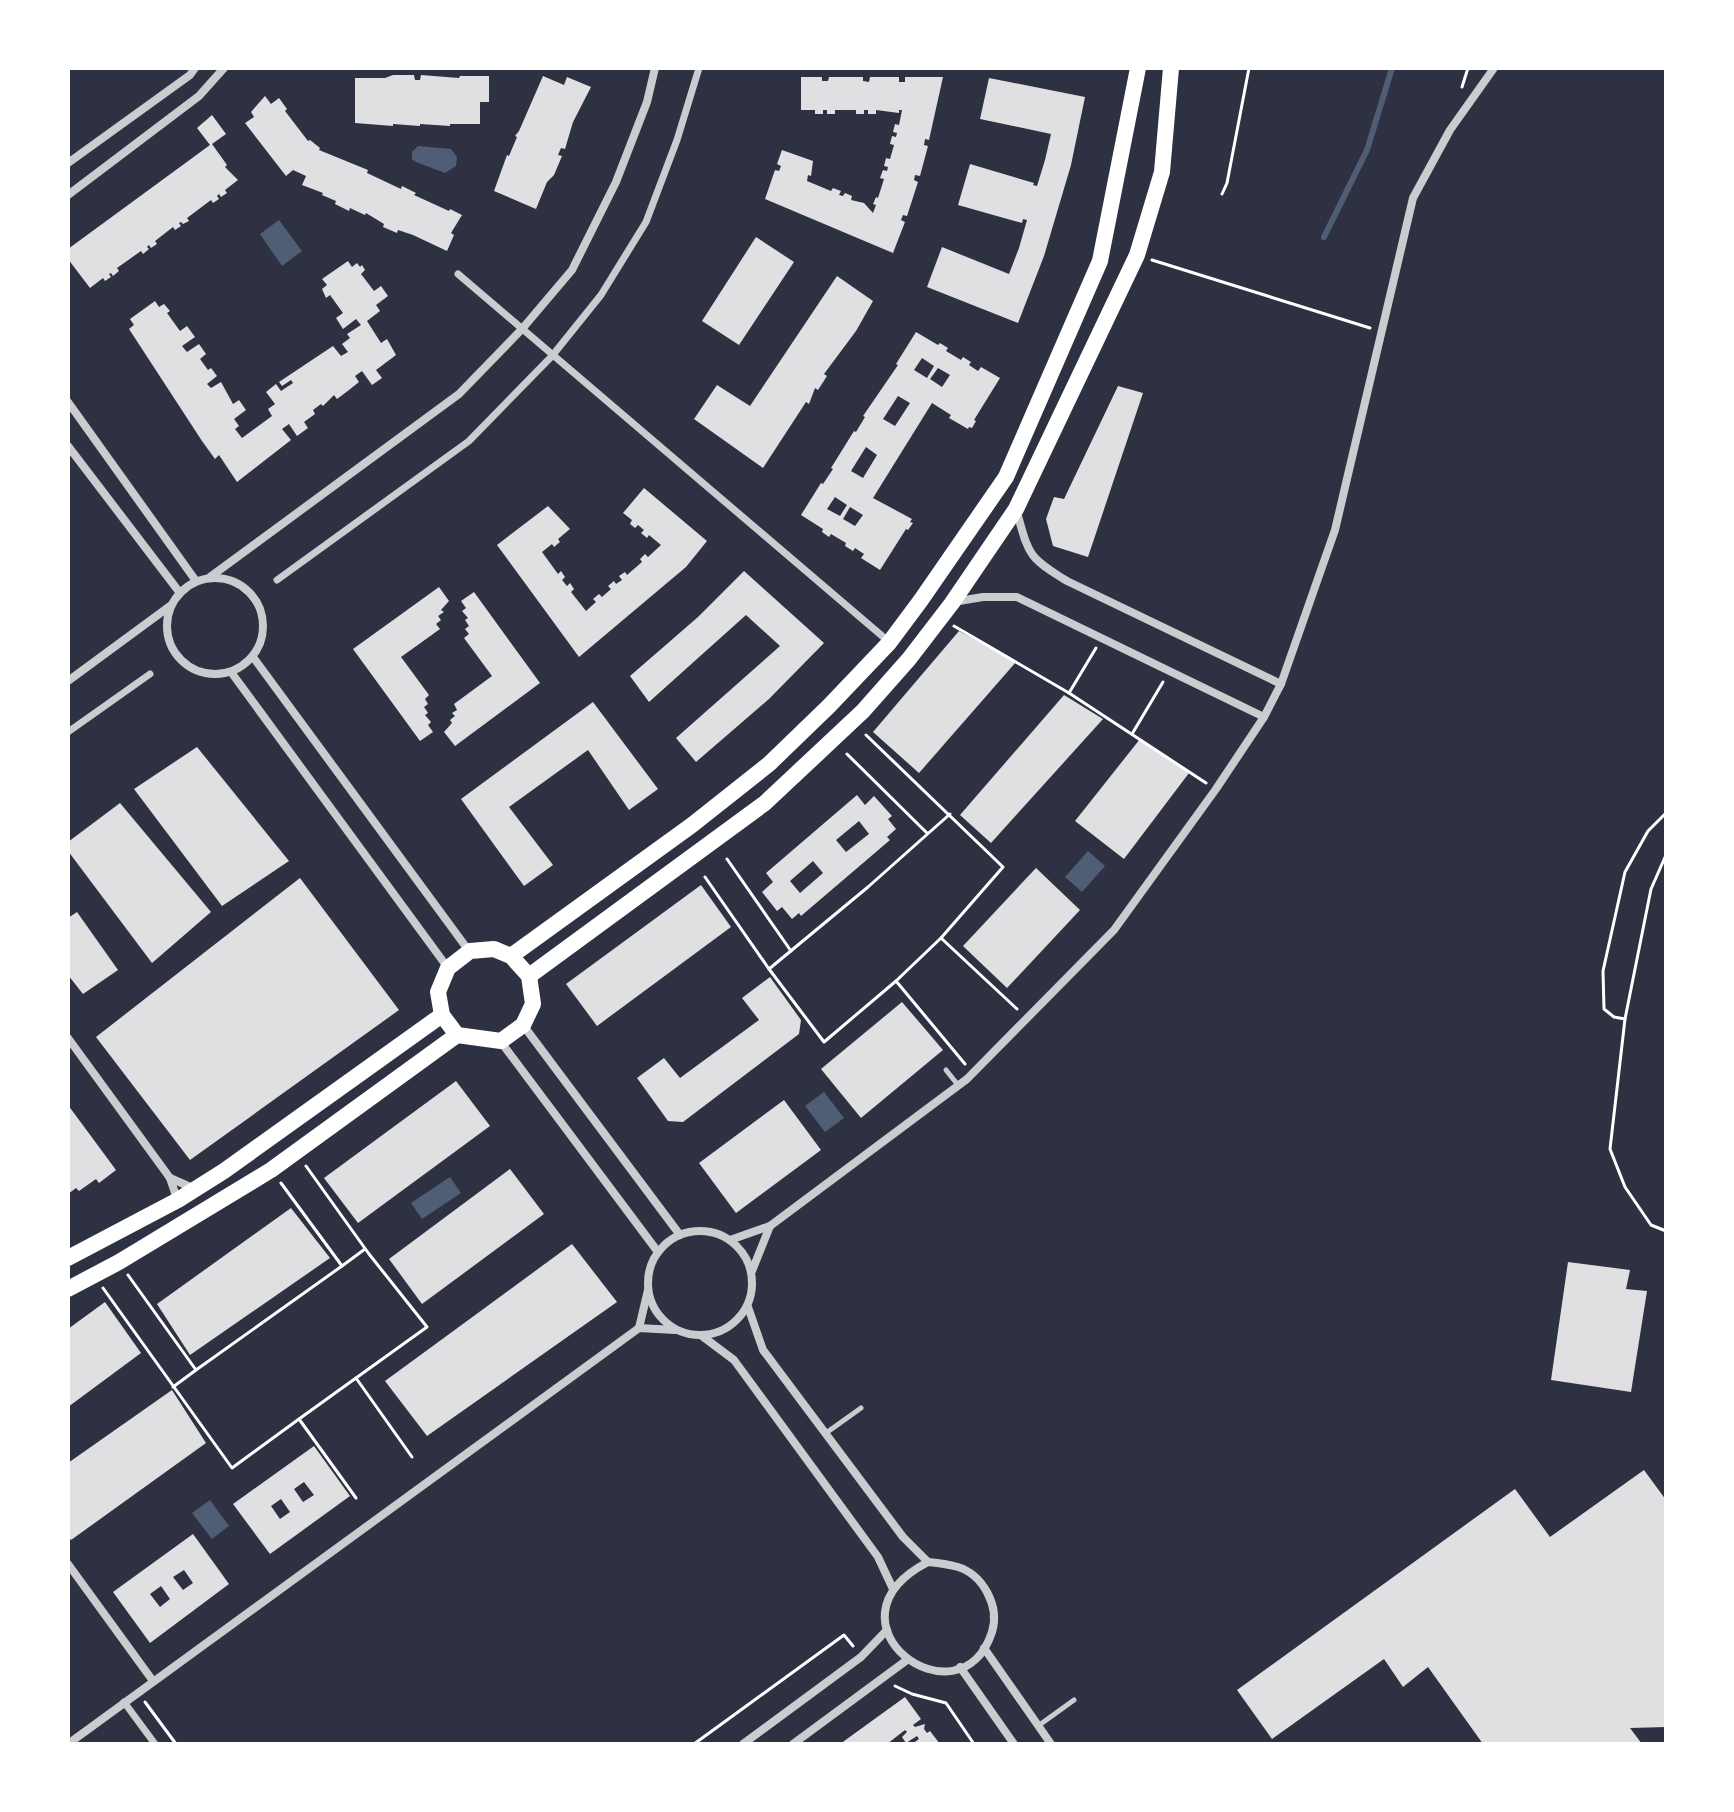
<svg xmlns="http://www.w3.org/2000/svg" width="1734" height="1812" font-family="Helvetica,sans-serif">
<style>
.water{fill:#4f5d75}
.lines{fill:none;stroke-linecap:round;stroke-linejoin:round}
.stream{stroke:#4f5d75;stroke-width:6}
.building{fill:#e0e0e3;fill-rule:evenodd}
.path{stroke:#fff;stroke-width:3}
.service{stroke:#caccd0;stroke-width:5}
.pedestrian{stroke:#caccd0;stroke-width:7}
.minor{stroke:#caccd0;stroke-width:8}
.secondary{stroke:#fff;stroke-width:16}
</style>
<rect width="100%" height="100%" fill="#2d3142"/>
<g class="water">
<path d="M418 146 451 149 457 157 456 166 445 173 416 162 412 159V152Z"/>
<path d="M279 220 302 251 282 266 260 234Z"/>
<path d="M1088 851 1105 866 1082 892 1065 877Z"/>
<path d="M824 1092 844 1118 825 1132 805 1106Z"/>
<path d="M450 1177 461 1193 422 1219 411 1203Z"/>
<path d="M210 1500 229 1526 212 1539 192 1513Z"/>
</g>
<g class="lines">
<path class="stream" d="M1324 237 1367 150 1392 68"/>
</g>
<g class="building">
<path d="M393 75H414L415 80H420L421 75 459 78 460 76H489V102H480V124H450V126L420 124V126L393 124V126L355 123V78H385Z"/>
<path d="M543 76 564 85 567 77 591 87 573 122 565 149 561 148 558 155 562 156 554 175 547 182 536 209 494 191 507 155 509 156 517 137 515 136 519 131Z"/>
<path d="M801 77H822V81H828L829 77H863V81L869 82 870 77H899V82H905V77H943L929 140 925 139 924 145 928 146 920 176 915 175 914 180 918 182 907 216 903 215 901 220 905 222 893 253 765 199 775 170 779 171 781 166 777 164 782 150 813 161 811 176 808 175 807 181 831 191 833 188 841 191 839 195 843 196 845 193 852 196 851 200 864 203 873 213 876 205 873 204 876 197 878 198 884 179 880 178 883 170 887 171 888 167 884 166 886 158 890 159 894 145 890 144 892 136 896 137 897 133 893 132 895 124 899 125 902 110H899V113L876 110V114H868V110H864V114H856V110H835V114H827V110H823V114H815V110H801Z"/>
<path d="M989 78 1085 97 1071 165 1044 256 1018 323 927 287 942 247 1009 274 1019 248 1027 220 1023 219 1022 223 958 205 970 164 1034 183 1033 185 1037 186 1045 160 1051 134 980 119Z"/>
<path d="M265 96 271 104 279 98 287 109 285 111 308 141 310 140 320 148 319 150 368 170 367 173 401 189 402 186 416 193 414 195 449 211 450 209 462 215 451 233 454 235 447 251 413 235 398 230 397 233 383 227 384 224 366 213 365 215 350 208 349 211 335 204 336 201 322 195 323 193 302 185 306 176 293 170 286 176 245 123 254 117 251 112Z"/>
<path d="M212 115 226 134 212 144 227 165 225 167 238 180 225 190 227 193 221 197 219 194 217 196 219 199 213 203 211 200 187 218 189 221 183 224 181 222 179 223 181 226 175 230 173 227 155 241 157 244 151 248 149 245 147 247 149 249 143 254 141 251 117 268 119 271 113 276 111 273 109 274 111 277 105 281 103 278 90 288 68 259V249L210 145 197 128Z"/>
<path d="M756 237 794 262 739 345 702 321Z"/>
<path d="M348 261 352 267 357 263 360 267 362 265 365 270 361 274 374 291 381 286 388 296 376 305 380 311 367 321 381 343 387 339 396 355 376 370 382 378 372 385 362 371 355 376 359 382 349 390 337 399 334 395 323 406 321 404 313 410 315 414 304 422 308 428 297 436 289 424 282 429 291 440 237 482 219 455 215 459 202 441 129 329 134 325 130 319 155 301 159 307 164 304 170 311 167 313 180 331 187 326 195 337 182 346 187 352 199 344 206 354 200 359 208 370 211 368 217 376 207 384 211 388 221 382 233 404 239 400 246 410 234 419 239 426 235 429 242 438 272 416 268 409 275 404 266 392 276 384 281 391 293 383 291 380 282 386 279 382 333 346 341 356 348 352 342 344 350 338 347 334 361 325 356 319 343 329 336 318 343 313 330 295 326 298 322 289 327 285 322 279Z"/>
<path d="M837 276 873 301 856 331 824 374 827 376 818 390 815 388 809 404 806 402 763 468 694 419 717 385 750 406Z"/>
<path d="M916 332 938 345 940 343 948 348 946 351 961 360 963 357 971 362 969 365 978 371 981 367 1000 378 974 420 976 421 972 428 969 427 968 429 949 418 951 415 932 403 873 498 912 519 910 522 913 523 908 530 906 529 880 570 861 558 864 554 855 548 853 551 845 546 846 543 831 534 829 537 822 532 823 529 801 515 821 483 823 484 833 469 831 468 854 431 856 432 865 417 863 416 898 365 896 364ZM922 358 934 366 927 378 914 370ZM938 368 950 375 942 387 930 379ZM898 396 910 403 895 426 883 419ZM866 447 877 455 863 478 851 471ZM835 497 847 505 840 516 827 509ZM850 507 863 515 855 526 843 519Z"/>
<path d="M1118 386 1143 393 1088 557 1053 546 1046 519 1054 497 1064 499Z"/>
<path d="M644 488 707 541 686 567 579 657 497 545 548 506 570 529 558 539 560 542 554 547 552 544 542 552 558 574 561 571 565 577 562 580 567 586 570 583 574 589 571 592 586 611 596 602 593 599 599 594 602 597 611 589 608 586 614 581 616 584 622 580 619 576 625 572 627 575 642 562 640 559 645 554 648 557 661 545 649 535 647 538 641 533 644 530 638 525 635 528 630 524 632 520 623 513Z"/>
<path d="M744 571 824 643 769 699 696 762 676 738 780 646 746 615 649 702 630 676 698 617Z"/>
<path d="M439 587 449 601 441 610 444 612 438 616 441 620 436 624 440 629 401 657 429 695 425 699 428 704 424 707 428 713 425 715 431 722 428 725 433 732 420 741 353 649Z"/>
<path d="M474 592 540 683 455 746 444 732 452 723 450 720 455 716 452 713 457 710 454 704 492 676 464 638 469 634 465 629 469 626 465 620 468 618 462 611 466 608 461 601Z"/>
<path d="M959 631 1016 662 919 773 873 732Z"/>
<path d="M1064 695 1103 719 991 843 960 815Z"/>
<path d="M593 702 658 789 629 810 588 750 509 807 553 865 524 886 461 799Z"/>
<path d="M1140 739 1189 773 1124 859 1075 821Z"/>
<path d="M197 747 289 861 222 906 134 789Z"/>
<path d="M857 795 865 805 874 796 892 816 888 819 896 829 887 837 890 840 801 916 799 913 792 919 782 907 777 911 762 892 773 882 766 873ZM859 821 869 834 846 852 836 840ZM813 861 823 873 800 893 790 881Z"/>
<path d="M120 803 211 912 152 963 68 851V842Z"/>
<path d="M1036 868 1080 910 1007 988 963 946Z"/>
<path d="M300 878 399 1010 190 1160 96 1037Z"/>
<path d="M701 885 731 927 597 1026 566 984Z"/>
<path d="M77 912 118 970 83 994 68 975V918Z"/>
<path d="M770 977 801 1020 799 1034 683 1122 668 1121 637 1078 664 1058 680 1078 759 1020 742 998Z"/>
<path d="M902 1002 943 1050 861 1118 821 1069Z"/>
<path d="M456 1081 490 1126 358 1223 324 1178Z"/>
<path d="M784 1100 821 1150 736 1213 699 1163Z"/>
<path d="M68 1105 116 1170 99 1183 96 1179 79 1191 76 1188 68 1194Z"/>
<path d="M510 1169 544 1214 422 1304 389 1259Z"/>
<path d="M291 1208 330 1258 190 1355 157 1304Z"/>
<path d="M572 1244 617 1302 427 1436 385 1381Z"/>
<path d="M1568 1262 1630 1270 1626 1289 1647 1291 1631 1392 1551 1380Z"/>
<path d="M105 1302 141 1353 68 1407V1329Z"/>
<path d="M172 1390 206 1443 71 1540 68 1536V1463Z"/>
<path d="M314 1446 350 1496 270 1554 233 1504ZM304 1482 314 1495 303 1502 294 1489ZM281 1499 290 1512 280 1519 271 1506Z"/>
<path d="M1644 1470 1666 1500V1727L1630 1728 1642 1744H1483L1428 1667 1403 1687 1384 1659 1272 1739 1237 1690 1515 1489 1550 1537Z"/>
<path d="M193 1534 229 1584 150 1643 113 1592ZM184 1570 193 1583 183 1590 173 1577ZM161 1586 170 1599 160 1607 150 1594Z"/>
<path d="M905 1697 921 1719 913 1725 915 1727 925 1724 924 1729 927 1733 930 1731 940 1744H912L919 1739 917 1736 906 1743 902 1737 907 1732 905 1730 887 1744H840Z"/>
</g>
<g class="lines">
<g class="path">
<path d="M1462 87 1468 68"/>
<path d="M1222 194 1227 183 1249 68"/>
<path d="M1152 260 1370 328"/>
<path d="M954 626 1069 693 1206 783"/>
<path d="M1069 693 1096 648"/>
<path d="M1132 734 1163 682"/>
<path d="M847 754 927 833"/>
<path d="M1666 855 1651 889 1625 1019 1610 1149 1625 1187 1651 1225 1666 1231"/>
<path d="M727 859 791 951"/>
<path d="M705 877 769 969 824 1042 896 981 941 938 1003 867 866 735"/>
<path d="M941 938 1017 1009"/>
<path d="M769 969 868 887 950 814"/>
<path d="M896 981 965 1064"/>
<path d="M1625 1019 1614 1017 1604 1009 1603 971 1625 872 1648 831 1666 813"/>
<path d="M306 1166 369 1254 427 1327 356 1378"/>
<path d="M342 1266 365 1249"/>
<path d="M128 1275 196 1370 342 1266 281 1183"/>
<path d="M103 1288 232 1468 299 1419"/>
<path d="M173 1387 196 1370"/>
<path d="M356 1498 299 1419 356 1378 412 1457"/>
<path d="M895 1686 912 1694 946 1703 974 1744"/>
<path d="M145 1702 176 1744"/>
<path d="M694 1744 844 1635 853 1646"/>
</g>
<g class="service">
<path d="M946 1070 958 1085"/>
<path d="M826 1433 861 1408"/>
<path d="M1038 1726 1074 1700"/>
</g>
<g class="pedestrian">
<path d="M458 274 888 641"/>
<path d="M277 580 469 441 552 356 601 295 646 222 677 140 699 68"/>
<path d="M68 732 150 674"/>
<path d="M124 1702 155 1744"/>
</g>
<g class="minor">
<path d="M68 163 190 75 195 68"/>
<path d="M68 195 199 96 224 68"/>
<path d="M68 402 196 581"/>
<path d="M68 446 180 593"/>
<path d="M1016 509C1029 554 1026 556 1067 581L1281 684"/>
<path d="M210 577 459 394 522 329 572 270 616 182 647 102 655 68"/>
<circle cx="215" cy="626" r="48"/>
<path d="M953 602 983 597H1017L1264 717"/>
<path d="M253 657 469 951"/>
<path d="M231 672 448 968"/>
<path d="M68 681 170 606"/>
<path d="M523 1025 680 1235"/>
<path d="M68 1038 170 1178 177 1199"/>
<path d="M501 1042 658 1252"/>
<path d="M170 1178 195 1189"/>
<circle cx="700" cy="1283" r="52"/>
<path d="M730 1240 770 1226 967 1079 1114 930 1216 789 1264 717 1281 684 1335 530 1413 198 1450 130 1494 68"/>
<path d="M752 1271 770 1226"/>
<path d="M748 1307 763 1350 903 1537 928 1562"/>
<path d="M639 1328 648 1290"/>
<path d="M702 1336 734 1360 878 1557 893 1589"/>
<path d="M928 1562C938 1563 948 1564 958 1567 983 1575 1000 1606 992 1632 960 1730 813 1622 928 1562Z"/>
<path d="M68 1564 153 1681"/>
<path d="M984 1648 1051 1744"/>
<path d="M960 1667 1014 1744"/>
<path d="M68 1744 639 1328 675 1330"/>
<path d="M743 1744 861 1657 887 1630"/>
<path d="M793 1744 907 1660"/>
</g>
<g class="secondary">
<path d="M494 949 511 956 529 976 533 1004 523 1025 501 1041 457 1035 442 1015 438 992 448 968 470 951Z"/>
<path d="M511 956 692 825 769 764 829 706 889 643 921 600 1006 477 1100 261 1138 68"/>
<path d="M529 976 765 803 863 711 909 659 952 603 1016 509 1137 255 1162 172 1171 68"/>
<path d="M68 1258 178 1200 224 1171 442 1015"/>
<path d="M68 1289 119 1262 271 1170 457 1035"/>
</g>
</g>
<rect width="1734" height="1812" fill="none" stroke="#ffffff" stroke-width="140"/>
</svg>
